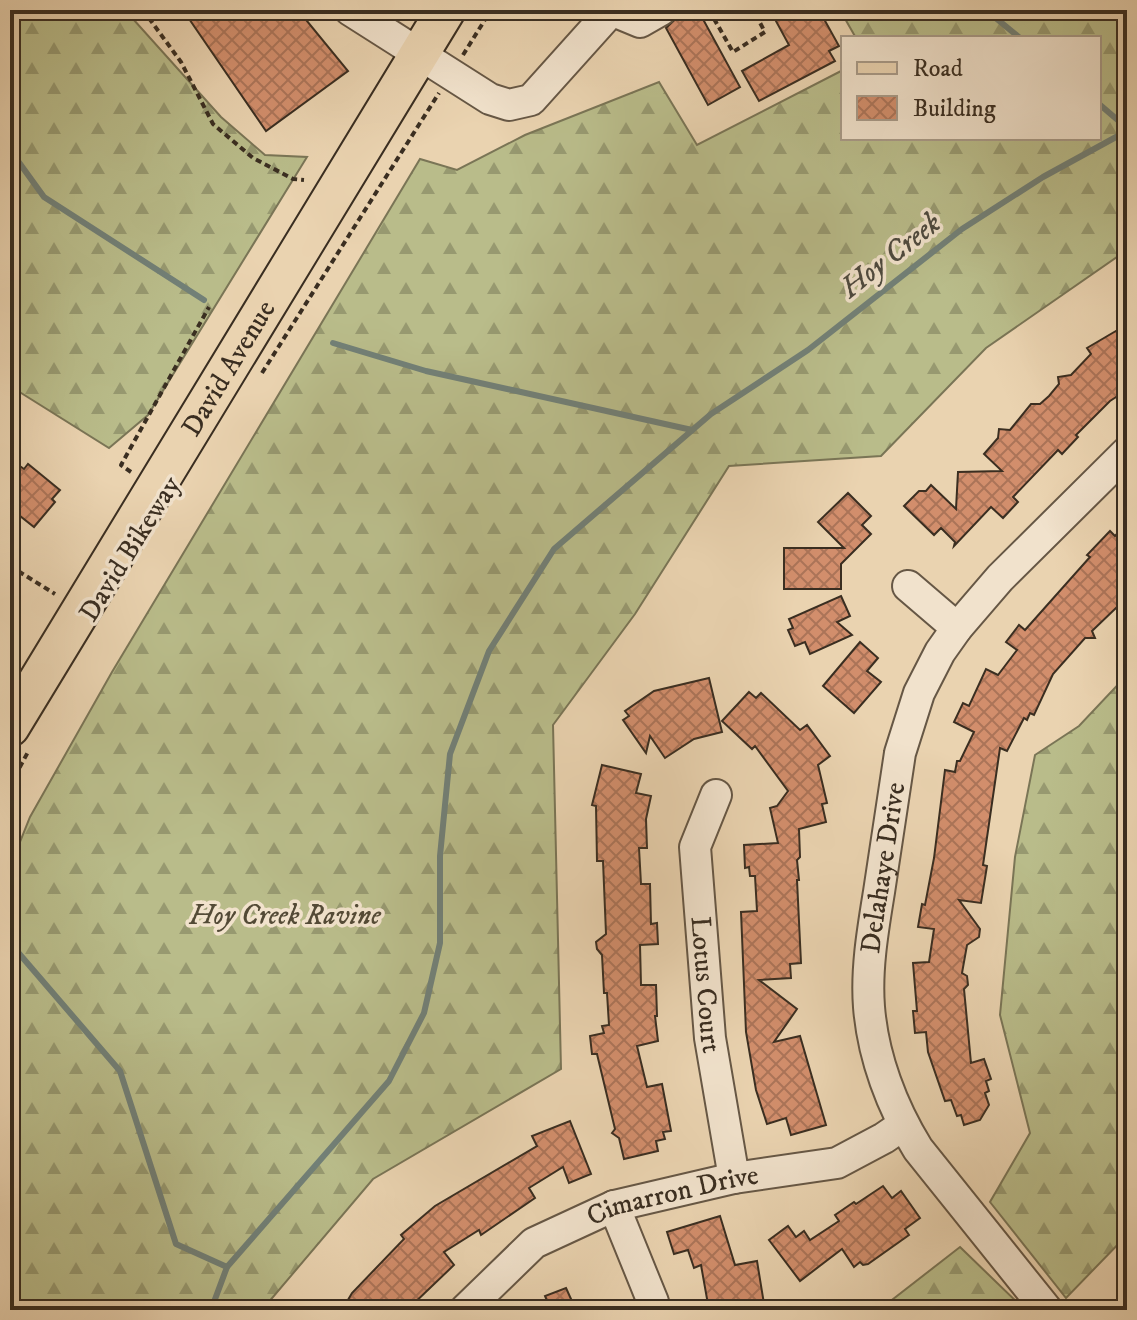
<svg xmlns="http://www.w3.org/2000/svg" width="1137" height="1320" font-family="'IM FELL DW Pica',serif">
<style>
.forest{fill:url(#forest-firs);stroke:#7a7556;stroke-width:2}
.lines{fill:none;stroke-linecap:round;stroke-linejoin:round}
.stream{stroke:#728077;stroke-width:6}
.building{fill:url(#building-cross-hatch);stroke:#3a2e21;stroke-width:2}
.minor-casing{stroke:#665745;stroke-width:34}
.major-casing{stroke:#3a2e21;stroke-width:42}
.path{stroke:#3a2e21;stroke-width:4;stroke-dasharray:6 4;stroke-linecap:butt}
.minor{stroke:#f1e2cc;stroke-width:30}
.major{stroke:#ead3b0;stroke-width:38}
.labels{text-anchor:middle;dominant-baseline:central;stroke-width:7;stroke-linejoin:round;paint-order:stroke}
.street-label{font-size:28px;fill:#3a2e21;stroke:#f1e2cc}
.park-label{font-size:28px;font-style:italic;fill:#534a36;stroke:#f1e2cc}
.water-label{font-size:30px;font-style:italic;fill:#4d493e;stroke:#f1e2cc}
</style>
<defs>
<pattern id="forest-firs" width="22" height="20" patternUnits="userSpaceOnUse" patternTransform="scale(2)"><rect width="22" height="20" fill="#b9bc8a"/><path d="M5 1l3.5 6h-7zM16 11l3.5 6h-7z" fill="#979970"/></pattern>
<pattern id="building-cross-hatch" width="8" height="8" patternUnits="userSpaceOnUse" patternTransform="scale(2)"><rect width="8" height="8" fill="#d28e6c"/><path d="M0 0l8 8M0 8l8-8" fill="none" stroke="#ab7458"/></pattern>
</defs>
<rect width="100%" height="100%" fill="#ead3b0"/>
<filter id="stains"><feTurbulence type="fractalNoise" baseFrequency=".0025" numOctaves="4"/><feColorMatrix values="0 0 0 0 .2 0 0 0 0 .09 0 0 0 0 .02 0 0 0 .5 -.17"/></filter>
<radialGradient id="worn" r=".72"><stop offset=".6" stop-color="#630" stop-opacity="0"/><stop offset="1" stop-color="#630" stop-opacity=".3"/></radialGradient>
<g class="forest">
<path d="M10 10H125L221 117 265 155 307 157 148 415 109 448 10 386Z"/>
<path d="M840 10H1127V250L986 348 881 456 729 466 635 614 553 725 561 1069 373 1179 262 1310H10V867L30 817 112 672 420 159 457 170 525 135 659 82 697 145 843 70V138H1099V38H856Z"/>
<path d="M1127 675V1235L1066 1298 990 1202 1030 1133 1000 1015 1015 857 1035 755 1079 726Z"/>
<path d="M960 1247 1025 1310H879Z"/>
</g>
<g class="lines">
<g class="stream">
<path d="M986 10 1020 38"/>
<path d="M1099 104 1127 128"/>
<path d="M10 150 44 197 204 300"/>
<path d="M333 343 426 371 692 430"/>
<path d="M10 943 120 1071 176 1244 227 1267"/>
<path d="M211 1310 227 1267 389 1081 424 1013 440 943V856L450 754 489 651 554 549 711 414 808 350 962 229 1043 177 1127 131"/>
</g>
</g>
<g class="building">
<path d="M183 10H298L348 71 266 131Z"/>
<path d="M685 10H698L740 87 708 105 666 28Z"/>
<path d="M770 10H819L839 46 829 51 835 61 759 101 742 71 789 45Z"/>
<path d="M1121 328 1127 337V390L1110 401 1076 435 1078 437 1062 454 1058 450 1013 497 1018 502 1003 518 991 507 954 546 955 542 941 528 934 535 904 506 919 491H926L931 485 956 509 958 472 1002 471 984 454 998 438 999 429 1010 430 1031 404H1040L1049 396 1059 384 1058 377 1071 375 1091 354 1087 348Z"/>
<path d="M10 459 24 469 28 464 60 490 52 499 55 502 34 527 10 508Z"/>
<path d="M848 493 871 516 862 525 871 534 841 564V589H784V548H844L818 522Z"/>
<path d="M1127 523V587L1121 593 1123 607H1117L1092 631 1095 638H1085L1053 674 1034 715 1030 713 1027 720 1024 718 1007 751 1000 748 983 865 987 866 981 903 959 900 980 929 979 937 967 945 962 973 967 976 968 985 964 989 971 1063 984 1059 991 1079 986 1081 989 1091 985 1093 989 1105 980 1120 964 1125 961 1115 957 1116 951 1100 945 1101 928 1052 926 1032 915 1033 913 1011H917L913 963 929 962 934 929 918 927 922 904 925 905 934 858 945 770 955 772 957 761H960L974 732 954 722 963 703 969 706 986 669 998 675 1017 650 1006 642 1019 625 1025 630 1090 557 1087 555 1110 531 1115 536Z"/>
<path d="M841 596 850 616 837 622 852 635 810 654 805 642 795 646 788 630 793 628 789 619Z"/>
<path d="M860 642 878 658 867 671 881 682 854 713 823 686Z"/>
<path d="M709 678 722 732 694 739 665 758 650 736 646 753 623 720 629 716 625 711 654 691Z"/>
<path d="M749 692 756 698 761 693 800 730 807 725 830 756 818 765 827 803 822 804 826 822 799 829 800 857 797 860 799 880H797L801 963 790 964 791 978 759 980 797 1009 774 1042 800 1036 826 1125 791 1135 786 1118 767 1124 756 1090 746 1032 741 912 757 911 755 876H750L749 867 745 868 744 845 778 843 770 808 777 806 788 791 755 746 752 749 722 721Z"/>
<path d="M602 765 641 774 636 793 651 796 646 819 647 848H639L641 884H650L651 924 657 923 658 944 640 945 641 985H656L657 1016H655L658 1041 637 1046 647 1087 662 1084 671 1131 663 1132 665 1139 656 1141 658 1151 624 1159 619 1138 612 1133 615 1129 597 1054H592L590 1036 604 1033 602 1026 609 1025 607 993H604L602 955 597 949 596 942 606 934 603 861H597L596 806 592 805Z"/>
<path d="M570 1121 591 1174 569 1183 563 1167 529 1188 535 1198 481 1235 479 1230 444 1252 454 1265 407 1310H342L352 1293 404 1239 401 1235 435 1206 537 1146 532 1136Z"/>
<path d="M883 1186 892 1198 901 1191 920 1218 905 1229 909 1235 868 1264 863 1265 860 1262 854 1267 842 1249 800 1281 769 1240 788 1226 796 1237 804 1231 810 1240 839 1221 835 1215 854 1202 856 1204Z"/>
<path d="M720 1216 735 1265 757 1261 765 1310H709L701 1265 694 1268 688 1250 674 1254 667 1232Z"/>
<path d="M566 1288 576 1310H551L545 1296Z"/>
</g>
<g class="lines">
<g class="minor-casing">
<g id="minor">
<path d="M350 10 490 99 509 105 531 100 611 11"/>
<path d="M611 10 640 22 661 10"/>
<path d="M908 586 957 628"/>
<path id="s1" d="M716 795 695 847 710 1038 734 1178"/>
<path d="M614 1206 653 1302"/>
<path id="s2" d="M465 1310 534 1243 614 1206 734 1178 837 1163 884 1138 903 1125"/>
<path id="s3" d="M1047 1310 918 1149C892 1107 873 1057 869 1007 866 969 873 929 879 892 886 845 893 799 900 753L919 693 940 652 957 628 1000 578 1127 452"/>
</g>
</g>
<g class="major-casing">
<g id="major">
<path id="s4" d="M10 727 446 10"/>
</g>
</g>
<g class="path">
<path d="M143 10 181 62 213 124 253 158 293 179 304 180"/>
<path d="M709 10 733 52 765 32 753 10"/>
<path d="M463 55 491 10"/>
<path d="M262 373 439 93"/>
<path d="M131 472 121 465 209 307"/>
<path d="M10 566 55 594"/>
<path d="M10 785 28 752"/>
</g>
<use href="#minor" class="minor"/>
<use href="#major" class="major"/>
</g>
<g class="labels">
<g class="street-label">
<text stroke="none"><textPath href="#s4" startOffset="420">David Avenue</textPath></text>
<text transform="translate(130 549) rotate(-58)">David Bikeway</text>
<text stroke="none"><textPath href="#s3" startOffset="498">Delahaye Drive</textPath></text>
<text stroke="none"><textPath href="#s1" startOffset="194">Lotus Court</textPath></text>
<text stroke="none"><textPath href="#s2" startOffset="244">Cimarron Drive</textPath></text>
</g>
<g class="park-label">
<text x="285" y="915">Hoy Creek Ravine</text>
</g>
<g class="water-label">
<text transform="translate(891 256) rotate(-38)">Hoy Creek</text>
</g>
</g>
<rect width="1137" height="1320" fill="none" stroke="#ead3b0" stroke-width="40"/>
<rect x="12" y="12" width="1113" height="1296" fill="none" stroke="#3a2e21" stroke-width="4"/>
<rect x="20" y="20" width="1097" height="1280" fill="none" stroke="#3a2e21" stroke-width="2"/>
<rect x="841" y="36" width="260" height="104" fill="#f1e2cc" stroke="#a89a88" stroke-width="2"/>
<rect x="857" y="62" width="40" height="12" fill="#ead3b0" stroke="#a89a88" stroke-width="2"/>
<text x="913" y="76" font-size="24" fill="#3a2e21">Road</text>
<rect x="857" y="96" width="40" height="24" fill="url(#building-cross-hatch)" stroke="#a89a88" stroke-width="2"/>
<text x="913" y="116" font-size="24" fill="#3a2e21">Building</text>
<rect width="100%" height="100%" filter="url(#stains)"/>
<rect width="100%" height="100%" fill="url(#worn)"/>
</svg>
